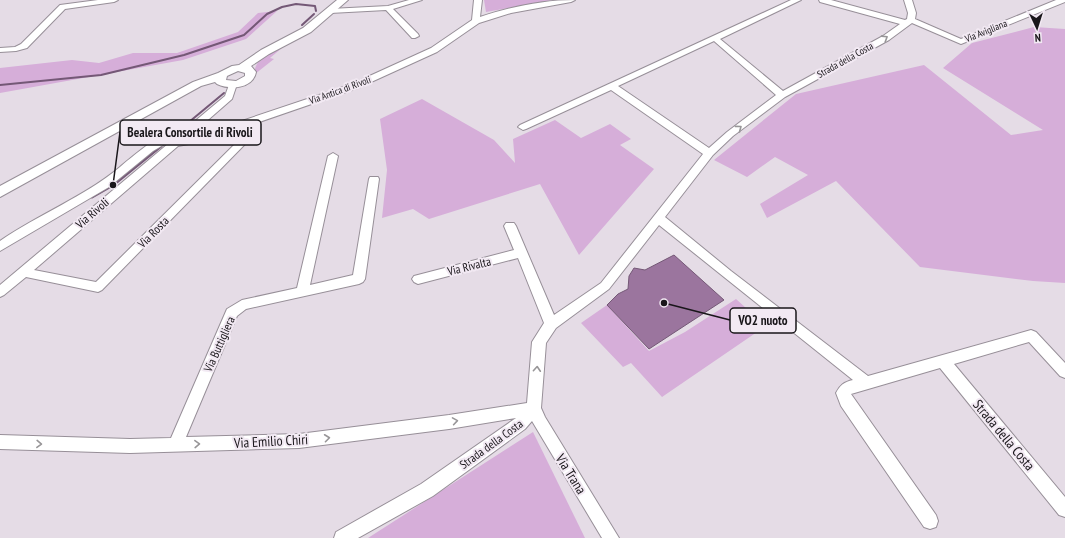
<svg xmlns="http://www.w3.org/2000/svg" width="1065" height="538" font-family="'PT Sans Narrow',sans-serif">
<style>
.green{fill:#d6aed9}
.water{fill:#9b759e;stroke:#745876}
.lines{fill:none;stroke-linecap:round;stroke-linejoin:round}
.stream-far1{stroke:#745876;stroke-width:2}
.stream{stroke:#745876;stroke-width:3}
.minor-casing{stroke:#978f98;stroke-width:2}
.tertiary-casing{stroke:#978f98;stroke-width:2}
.minor{fill:#fff;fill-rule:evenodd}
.tertiary{fill:#fff;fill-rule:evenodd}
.oneway{stroke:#989698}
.labels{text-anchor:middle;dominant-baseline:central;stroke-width:4;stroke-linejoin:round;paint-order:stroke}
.far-street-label{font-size:10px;fill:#19161a;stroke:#f2e9f3}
.street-label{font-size:12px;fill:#19161a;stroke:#f2e9f3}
.near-street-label{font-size:14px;fill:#19161a;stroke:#f2e9f3}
.leader{fill:none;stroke:#19161a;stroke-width:1.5}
.callout-dot{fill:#19161a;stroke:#f2e9f3;stroke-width:1.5}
.callout{fill:#f2e9f3;stroke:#19161a;stroke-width:1.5}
.callout-label{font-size:13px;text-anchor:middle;font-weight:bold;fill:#19161a}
</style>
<rect width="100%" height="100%" fill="#e5dce6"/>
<g class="green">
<path d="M484 0H553L486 12Z"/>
<path d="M277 11 246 39 183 60 0 93V68L72 60 99 63 133 53H177L238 32 258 13Z"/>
<path d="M1034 27 1065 29V283L1033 281 920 267 836 181 767 218 760 204 808 175 775 157 747 177 714 160 796 94 924 65 1011 135 1043 130 943 68 972 43Z"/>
<path d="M283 47 270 58 274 59 255 74C253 60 271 51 283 47Z"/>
<path d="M422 99 494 140 515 163 513 139 555 120 581 138 610 124 631 139 620 145 654 169 579 255 540 184 429 219 413 209 382 218 387 170 380 119Z"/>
<path d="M736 299 766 326 662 397 631 363 623 367 581 323 607 305 649 351 685 332Z"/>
<path d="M533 432 585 538H368Z"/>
</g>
<path class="water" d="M674 255 724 300 649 349 607 305 618 294 628 289 629 276 634 268 645 270Z"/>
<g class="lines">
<g class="stream-far1">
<path d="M302 25 314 14"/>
<path d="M0 85 101 75 184 55 244 35 267 14 282 7 296 4 315 6 316 11"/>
<path d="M183 127 224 93"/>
</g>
<path class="stream" d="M92 197 113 185 161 146"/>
<g class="minor-casing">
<g id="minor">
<path d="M98 0H118L114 2 65 9 27 48 16 51 0 52V48L15 47 21 44 60 5Z"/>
<path d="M409 0H422L393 9 418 34 419 36 415 38H412L386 10 330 13 326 11 330 9 388 6Z"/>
<path d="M474 0H482L480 17C510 7 543 0 575 0L571 2 511 13 479 23 437 52 358 88 239 129 251 134 253 136 102 290 98 292 26 277 4 295 0 297V285L175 138 153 151 109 187 0 251V241C39 214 84 197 120 167 131 158 169 124 182 132L225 96 230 82H236L237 84 232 99 185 140 352 84 431 48 472 20ZM230 132 242 137 96 282 34 270 178 146 199 142Z"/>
<path d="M791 0H801L720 39 783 91 883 36 900 24 820 2 819 0H831L905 20 907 19 908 13 904 0H912L916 13 915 19 961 39 1056 0H1065V2L961 44 912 23 889 40 785 97 733 136 713 155 665 217 731 271 868 376 1031 330 1036 332 1065 363V378L1060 376 1029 342 954 364 1065 497V517L1059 515 940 368 851 394 936 515 938 521 936 527 930 529 924 527 841 406 836 393C840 385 844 382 853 380L659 225 609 289 556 328 546 343 541 408 545 417 619 538H602L532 421 525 429 433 496 358 538H334L336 532 421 484 516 418 449 429 299 448 130 453 0 449V435L130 439 171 438 227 309 242 300 297 288 328 156 333 153 338 156 310 285 353 275 369 179 370 177H378L379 179 365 279 363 282 359 284 246 309 237 316 186 437 299 434 449 415 527 403 532 342 544 323 518 258 418 284 414 282 412 279 414 276 514 250 504 226 506 223H514L516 226 554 315 601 283 703 154 611 90 526 129 523 130 518 127 520 125ZM714 41 776 95 727 132 709 148 618 86Z"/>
</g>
</g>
<g class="tertiary-casing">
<path id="tertiary" d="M337 0H348L311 32 269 54 251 66 256 72C253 89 230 90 217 84L215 82 201 86 0 197V186L193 82 218 73 232 66 239 65 261 50 303 28ZM238 71 245 73V76L236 81 226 80 227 76Z"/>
</g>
<use href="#minor" class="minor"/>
<use href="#tertiary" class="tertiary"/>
</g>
<defs><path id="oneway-chevron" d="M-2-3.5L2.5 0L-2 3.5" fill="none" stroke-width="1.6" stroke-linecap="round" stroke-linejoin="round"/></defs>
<g class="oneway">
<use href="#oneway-chevron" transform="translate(885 38) rotate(-32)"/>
<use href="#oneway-chevron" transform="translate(739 128) rotate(-37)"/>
<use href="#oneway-chevron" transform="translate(537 369) rotate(-86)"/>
<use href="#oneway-chevron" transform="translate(455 421) rotate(-9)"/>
<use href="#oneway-chevron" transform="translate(327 438) rotate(-7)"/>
<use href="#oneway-chevron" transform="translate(39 444) rotate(2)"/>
<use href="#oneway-chevron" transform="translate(197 444) rotate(-2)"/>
</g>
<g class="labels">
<g class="far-street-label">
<text transform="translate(986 31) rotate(-22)">Via Avigliana</text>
<text transform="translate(845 60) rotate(-29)">Strada della Costa</text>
<text transform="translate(340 90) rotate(-20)">Via Antica di Rivoli</text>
</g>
<g class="street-label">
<text transform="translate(92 213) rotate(-41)">Via Rivoli</text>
<text transform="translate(153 232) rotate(-45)">Via Rosta</text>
<text transform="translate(469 266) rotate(-14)">Via Rivalta</text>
<text transform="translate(219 344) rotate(-66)">Via Buttigliera</text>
<text transform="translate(491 444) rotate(-36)">Strada della Costa</text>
</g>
<g class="near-street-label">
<text transform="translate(1004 435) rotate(50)">Strada della Costa</text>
<text transform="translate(271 441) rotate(-3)">Via Emilio Chiri</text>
<text transform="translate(571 474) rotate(58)">Via Trana</text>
</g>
</g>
<path class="leader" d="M113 185L120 132M664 303L730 320"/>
<g class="callout-dot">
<circle cx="113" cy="185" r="4"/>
<circle cx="664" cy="303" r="4"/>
</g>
<g class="callout">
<rect x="120" y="120" width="141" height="25" rx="4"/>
<rect x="730" y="308" width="66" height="25" rx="4"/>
</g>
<g class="callout-label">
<text x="190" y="137">Bealera Consortile di Rivoli</text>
<text x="763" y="325">VO2 nuoto</text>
</g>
<g transform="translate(1037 28) rotate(176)" stroke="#f2e9f3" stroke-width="3" paint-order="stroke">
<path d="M0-3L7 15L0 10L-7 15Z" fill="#19161a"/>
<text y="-6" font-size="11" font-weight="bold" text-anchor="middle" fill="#19161a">N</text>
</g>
</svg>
